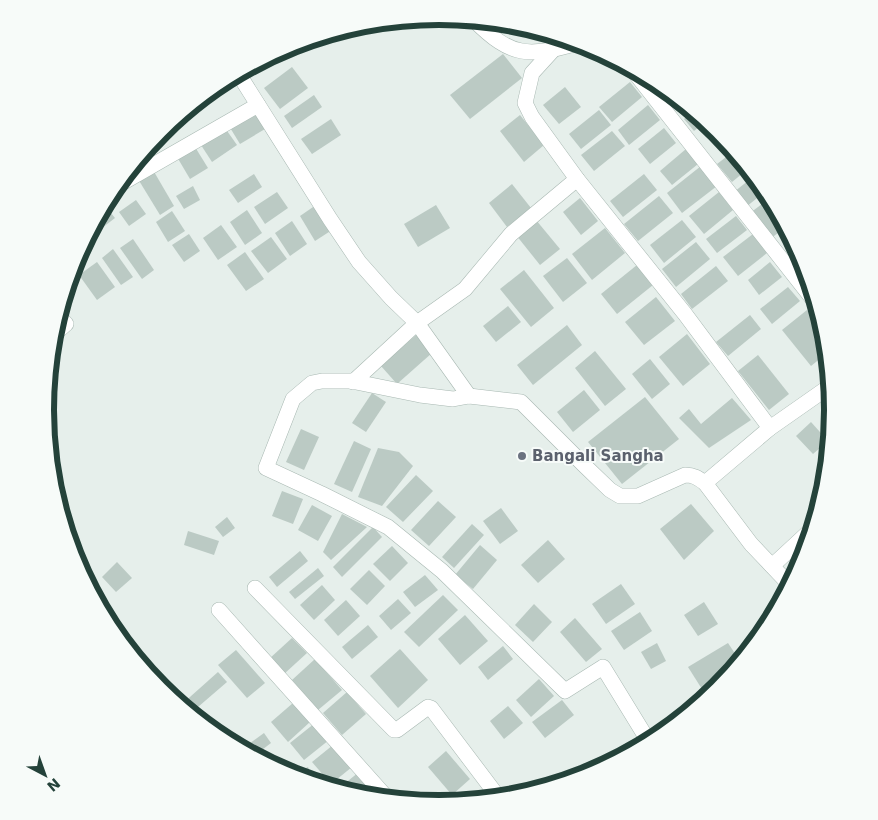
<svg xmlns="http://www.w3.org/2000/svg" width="878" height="820" font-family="'DejaVu Sans',sans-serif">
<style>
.building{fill:#bbcac4}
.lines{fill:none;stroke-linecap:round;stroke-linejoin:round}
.street-casing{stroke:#a8b8b2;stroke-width:16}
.street{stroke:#fff;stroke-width:15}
.worship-dot{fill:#6b7280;stroke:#f7fbf9;stroke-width:2}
.labels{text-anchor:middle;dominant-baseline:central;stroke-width:4;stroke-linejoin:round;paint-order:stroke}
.worship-label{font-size:15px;font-weight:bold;fill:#5b616d;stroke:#f7fbf9;text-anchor:start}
.rim{fill:none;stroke:#24423a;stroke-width:6}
</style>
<rect width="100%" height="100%" fill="#e6efeb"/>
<g class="building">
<path d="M503 54 522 78 470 119 450 95Z"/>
<path d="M292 67 308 88 280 109 264 88Z"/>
<path d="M630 82 642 97 612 122 599 107Z"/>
<path d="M565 87 581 107 559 124 543 105Z"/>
<path d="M314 95 322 107 292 128 284 116Z"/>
<path d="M648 105 660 120 629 145 618 130Z"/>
<path d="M599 110 611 125 581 149 569 134Z"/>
<path d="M254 111 265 129 240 144 229 126Z"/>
<path d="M693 111 705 122 694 131 684 119Z"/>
<path d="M520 115 544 145 524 162 500 131Z"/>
<path d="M331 119 341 135 312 154 301 139Z"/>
<path d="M225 128 237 145 212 162 201 145Z"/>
<path d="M664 128 676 143 650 164 638 149Z"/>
<path d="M612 131 625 146 594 171 581 155Z"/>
<path d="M195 147 208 168 190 179 177 157Z"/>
<path d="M686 149 698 164 672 185 660 171Z"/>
<path d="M734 151 748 169 732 182 717 164Z"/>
<path d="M701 166 717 186 682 213 667 193Z"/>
<path d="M153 170 174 206 160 215 138 179Z"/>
<path d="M254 174 262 187 238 203 229 190Z"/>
<path d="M644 174 657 190 623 217 610 201Z"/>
<path d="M754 176 766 191 746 207 734 192Z"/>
<path d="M512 184 531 208 507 227 489 203Z"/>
<path d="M193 186 200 200 184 209 176 196Z"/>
<path d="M277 192 288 208 265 224 254 207Z"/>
<path d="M719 192 733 210 704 234 689 216Z"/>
<path d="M659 196 673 213 638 241 624 224Z"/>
<path d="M580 198 598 221 581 235 563 212Z"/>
<path d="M770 198 786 227 770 239 750 213Z"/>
<path d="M136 200 146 214 129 226 119 212Z"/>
<path d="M316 205 332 230 315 241 300 216Z"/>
<path d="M436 205 450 228 418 247 404 224Z"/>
<path d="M106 207 115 218 102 228 96 221 101 211Z"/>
<path d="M247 210 262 233 245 245 230 222Z"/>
<path d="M172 211 185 231 168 242 156 222Z"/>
<path d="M736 216 747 230 717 253 706 239Z"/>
<path d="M536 220 560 249 540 265 516 235Z"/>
<path d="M682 220 696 237 664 263 650 245Z"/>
<path d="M292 221 307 244 290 256 275 233Z"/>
<path d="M221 225 237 247 218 260 203 238Z"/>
<path d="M605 228 625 253 592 280 572 254Z"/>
<path d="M189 234 200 251 184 262 172 245Z"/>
<path d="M753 234 767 253 738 276 723 257Z"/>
<path d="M271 237 287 259 268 273 251 251Z"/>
<path d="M133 239 154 270 142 279 120 248Z"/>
<path d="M696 242 710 259 676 287 662 269Z"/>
<path d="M113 249 133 277 121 285 102 258Z"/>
<path d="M245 252 264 279 246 291 227 265Z"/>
<path d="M567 258 587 283 563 302 543 276Z"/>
<path d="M97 262 115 287 97 300 79 275Z"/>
<path d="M770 262 782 277 759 295 748 280Z"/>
<path d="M637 265 653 285 617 314 601 294Z"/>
<path d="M716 266 728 281 692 309 681 294Z"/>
<path d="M524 270 554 308 531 327 500 289Z"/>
<path d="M788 287 800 301 772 324 760 309Z"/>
<path d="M656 297 675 321 644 345 625 322Z"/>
<path d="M508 306 521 322 496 342 483 326Z"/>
<path d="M807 310 825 332 827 353 811 366 782 330Z"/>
<path d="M750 315 761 329 728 356 716 342Z"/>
<path d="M567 325 582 345 533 385 517 365Z"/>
<path d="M687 334 710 364 683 386 659 357Z"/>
<path d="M416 335 432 353 397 384 381 366Z"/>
<path d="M595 351 626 389 605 406 575 368Z"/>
<path d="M758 355 789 394 769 410 738 371Z"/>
<path d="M650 359 670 384 652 399 632 374Z"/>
<path d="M584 390 600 410 573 432 557 412Z"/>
<path d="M372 393 386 402 366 432 352 423Z"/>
<path d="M645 397 679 439 622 484 588 442Z"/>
<path d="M732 398 751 420 709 448 679 418 689 409 701 424Z"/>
<path d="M811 422 828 441 813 454 796 436Z"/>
<path d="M301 429 319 437 304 470 286 462Z"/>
<path d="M354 441 371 449 352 492 334 484Z"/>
<path d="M378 448 399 452 413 466 382 506 358 497Z"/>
<path d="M416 475 433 491 403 522 386 507Z"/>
<path d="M282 491 303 499 293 524 272 516Z"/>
<path d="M438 501 456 517 429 546 411 530Z"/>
<path d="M691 504 714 531 684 560 660 529Z"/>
<path d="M312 505 332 516 318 541 298 530Z"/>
<path d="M501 508 518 531 500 544 483 521Z"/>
<path d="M342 514 367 527 331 560 323 552Z"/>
<path d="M227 517 235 528 223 537 215 527Z"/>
<path d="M472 524 484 535 454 568 442 557Z"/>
<path d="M373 527 382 537 342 577 333 567Z"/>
<path d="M188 531 219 541 214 555 184 545Z"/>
<path d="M548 540 565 559 538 583 521 565Z"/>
<path d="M480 545 497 560 473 589 455 575Z"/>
<path d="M392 546 408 563 390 581 373 564Z"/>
<path d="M300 551 308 561 277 587 269 577Z"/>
<path d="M117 562 132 578 116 592 102 577Z"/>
<path d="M318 568 324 576 295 599 289 592Z"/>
<path d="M369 570 385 586 367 605 350 589Z"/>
<path d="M425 575 438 590 415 607 403 592Z"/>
<path d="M621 584 635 604 606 624 592 604Z"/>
<path d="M322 585 335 600 314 620 300 605Z"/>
<path d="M443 595 458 610 419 647 404 632Z"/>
<path d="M398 599 411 613 391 630 379 616Z"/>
<path d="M346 600 360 616 338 636 324 620Z"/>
<path d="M704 602 718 624 698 636 684 615Z"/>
<path d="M534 604 552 622 533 642 515 625Z"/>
<path d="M640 612 652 631 624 650 611 631Z"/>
<path d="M465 615 488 641 460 665 438 639Z"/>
<path d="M575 618 602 649 586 662 560 632Z"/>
<path d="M368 625 378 637 352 659 342 647Z"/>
<path d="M767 628 766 629 748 651 743 642Z"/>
<path d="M292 638 307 653 284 674 269 659Z"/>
<path d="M657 643 666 661 651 669 641 652Z"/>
<path d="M728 643 740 661 717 689 707 697 688 667Z"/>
<path d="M503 646 513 659 488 680 478 667Z"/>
<path d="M400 649 428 680 398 708 370 676Z"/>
<path d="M236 650 265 683 247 698 218 665Z"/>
<path d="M315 659 342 690 318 710 292 680Z"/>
<path d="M218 672 227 682 191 713 181 705Z"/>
<path d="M539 679 554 696 531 717 516 700Z"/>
<path d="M347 692 366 714 342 735 323 713Z"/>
<path d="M562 700 574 715 545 738 532 722Z"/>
<path d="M293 703 310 722 288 742 271 722Z"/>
<path d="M508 706 523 723 504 739 490 721Z"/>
<path d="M315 723 329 740 304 760 290 743Z"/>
<path d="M264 733 271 743 254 756 242 749Z"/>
<path d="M333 745 352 767 331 784 312 762Z"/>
<path d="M446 751 470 779 452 795 428 767Z"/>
<path d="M308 767 312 776 306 779 292 775Z"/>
<path d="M359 772 369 784 356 794 338 789Z"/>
<path d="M473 791 477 800 459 802 458 798Z"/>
</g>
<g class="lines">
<g class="street-casing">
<g id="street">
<path d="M474 20C512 58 528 57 578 43"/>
<path d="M553 50 532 73 525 103 532 117 577 179 685 314 770 428 830 386"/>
<path d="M632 69 816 303"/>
<path d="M238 73 330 219 359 262 391 298 417 323 469 396"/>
<path d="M115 187 258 105"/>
<path d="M53 335 66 324 58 315"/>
<path d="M353 382 417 323 465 289 511 234 577 179"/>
<path d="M705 483 751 544 790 585"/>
<path d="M772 566 812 529"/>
<path d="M255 588 394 730H397L428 707 431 708 499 798"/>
<path d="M219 610 388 799"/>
<path d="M649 742 603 667 565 691 442 571 388 527 322 494 266 468 293 399 312 383 322 381H351L420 395 453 399 469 396 521 402 584 465 610 490 620 496H638L685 475C694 475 698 478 705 483L770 428"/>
</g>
</g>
<use href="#street" class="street"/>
</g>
<circle class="worship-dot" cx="522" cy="456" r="5"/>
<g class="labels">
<g class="worship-label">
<text x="532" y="456">Bangali Sangha</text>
</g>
</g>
<path d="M0 0H878V820H0ZM54 410a385 385 0 1 1 770 0a385 385 0 1 1-770 0Z" fill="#f7fbf9" fill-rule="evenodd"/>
<path class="rim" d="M54 410a385 385 0 1 1 770 0a385 385 0 1 1-770 0Z"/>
<g transform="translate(45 775) rotate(139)" stroke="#f7fbf9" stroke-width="4" paint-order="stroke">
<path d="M0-4L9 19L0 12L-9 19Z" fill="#24423a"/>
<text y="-8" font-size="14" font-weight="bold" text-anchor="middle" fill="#24423a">N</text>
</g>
</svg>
